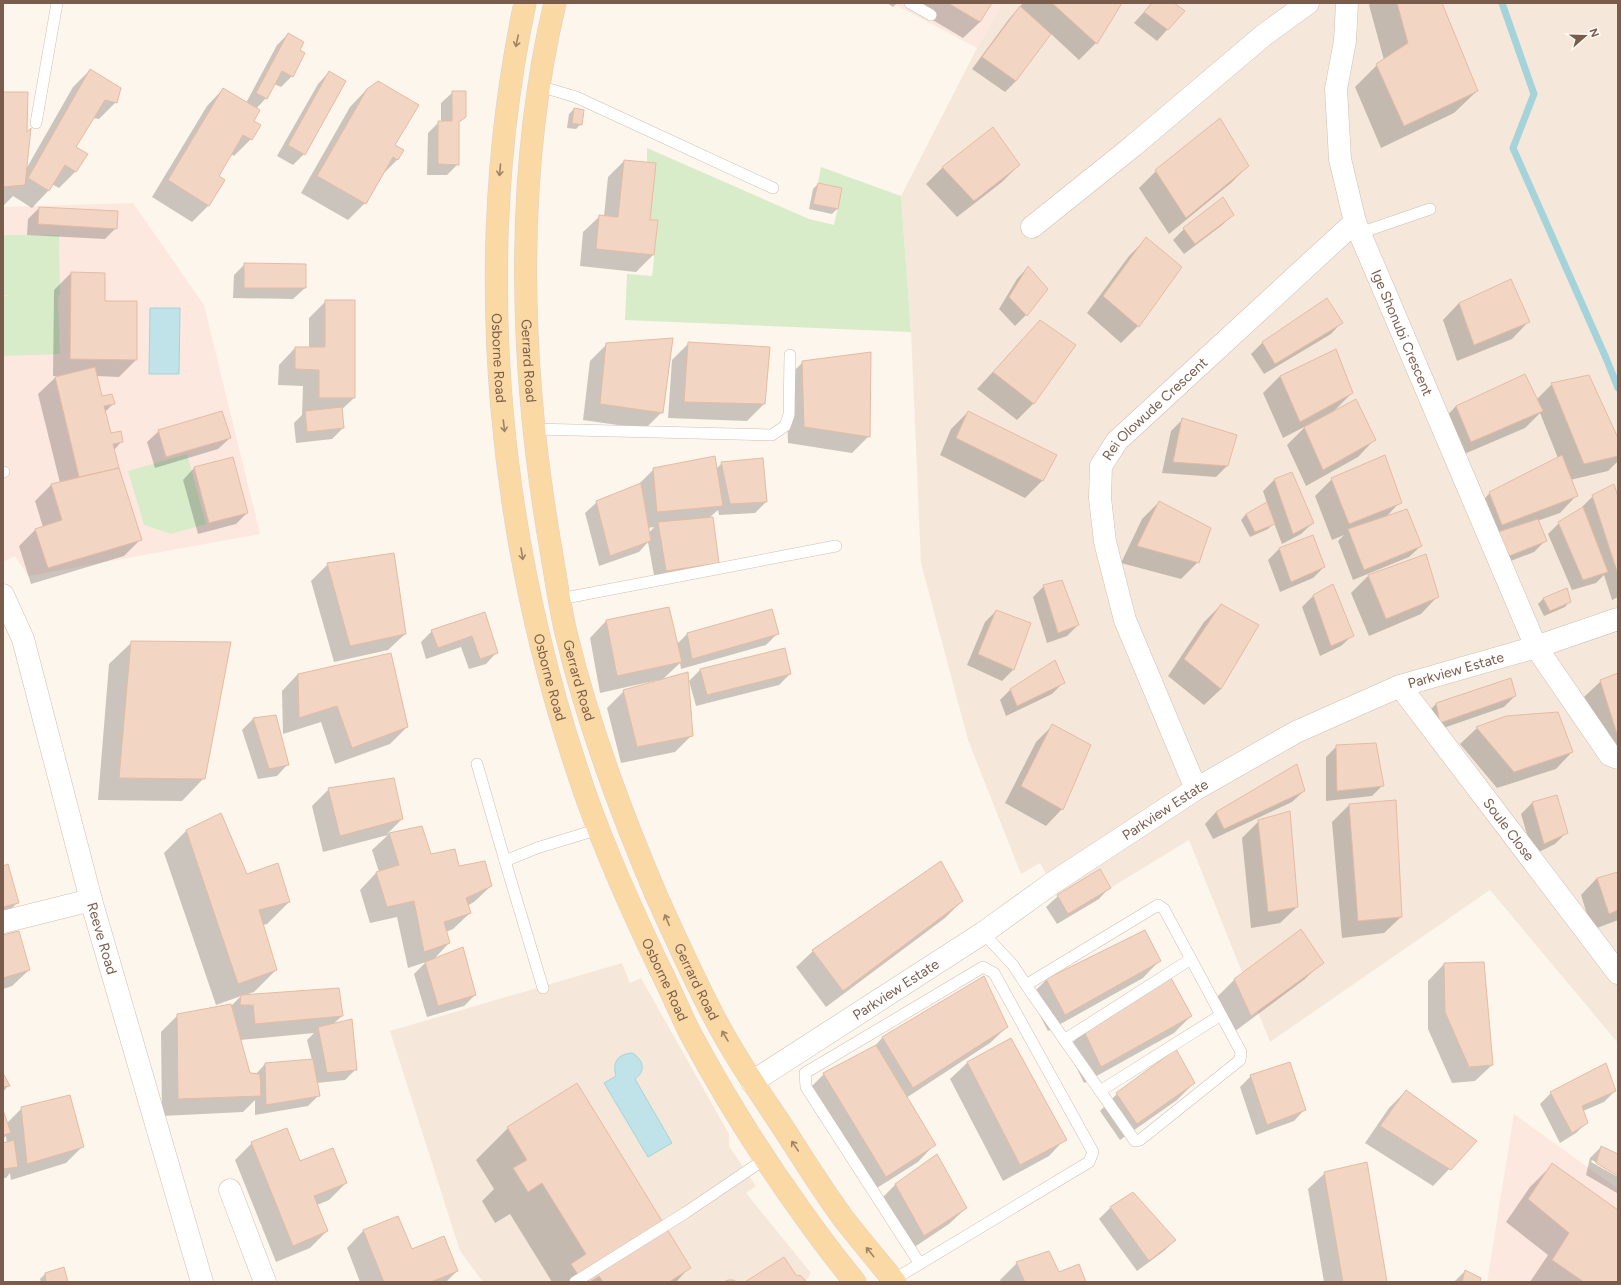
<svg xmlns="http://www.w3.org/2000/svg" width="1621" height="1285" font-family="Figtree,sans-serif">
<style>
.residential{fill:#f5e8da}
.commercial{fill:#fde8e0}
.green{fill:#d8ecc9}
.water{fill:#bfe3e8;stroke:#a5d3da}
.shadow{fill:#0003;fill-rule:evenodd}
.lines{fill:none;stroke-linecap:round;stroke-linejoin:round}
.stream{stroke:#a5d3da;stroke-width:7}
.building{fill:#f3d5c3;stroke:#e6bba3}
.lane-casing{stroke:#d1beb0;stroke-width:12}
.street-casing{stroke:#d1beb0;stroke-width:23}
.primary-casing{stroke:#dad1cd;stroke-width:23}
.lane{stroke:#fff;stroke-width:11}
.street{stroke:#fff;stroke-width:22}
.primary{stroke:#fbd9a5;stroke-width:22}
.oneway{stroke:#a18267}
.labels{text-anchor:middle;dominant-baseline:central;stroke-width:3;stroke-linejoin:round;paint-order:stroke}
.street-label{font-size:14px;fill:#7a5c4d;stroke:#fffaf3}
</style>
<rect width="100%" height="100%" fill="#fdf6ec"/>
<g class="residential">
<path d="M1002 3H1618V1043L1490 890 1270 1042 1189 840 1068 914 1040 863 1021 874 968 740 921 563 911 332 901 196 977 48Z"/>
<path d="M622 963 630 983 641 978 729 1134V1146L756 1186 746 1193 811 1273 805 1282H483L460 1251 390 1031Z"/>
</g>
<g class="commercial">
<path d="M892 3H1002L977 48Z"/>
<path d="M133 203 204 305 260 534 28 576 15 556 3 562V207Z"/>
<path d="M1514 1114 1618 1189V1282H1487Z"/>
</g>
<g class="green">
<path d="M647 148 809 219 834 225 842 188 818 183 821 167 901 196 911 332 625 320 627 274 652 276 658 220H650L655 163 647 162Z"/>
<path d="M3 235H59L60 295H58L60 354 3 356V296L11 295H3Z"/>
<path d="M187 454 206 524 171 534 144 525 128 471Z"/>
</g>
<g class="water">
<path d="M150 308H180L179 374H149Z"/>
<path d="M632 1053C644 1060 646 1071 635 1079L672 1143 648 1157 604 1083 616 1076C612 1062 618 1054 632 1053Z"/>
</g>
<g class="shadow">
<path d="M887 3H897L893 7Z"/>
<path d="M904 3H990L980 22 963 38Z"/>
<path d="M1023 3H1121L1096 43 1079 60 1050 33 1016 81 1005 92 972 69 1009 19Z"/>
<path d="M1152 3H1172L1183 12 1157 41 1134 23Z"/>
<path d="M1371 3H1441L1477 91 1454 113 1381 148 1355 87 1377 65 1384 60 1369 5Z"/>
<path d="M288 34 298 50 292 76 281 87 274 84 266 98 256 109 251 139 234 156 231 154 217 176 209 205 192 222 152 197 207 106 223 89 246 103 277 45Z"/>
<path d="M90 70 116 102 99 119 93 118 75 147V172L59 188 52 184 48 191 32 208 13 196 3 206V93L25 171 73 87Z"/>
<path d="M329 72 304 154 293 165 277 156 318 84Z"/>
<path d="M367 89 394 145 403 150 397 160 380 177 365 203 348 220 301 193 350 107Z"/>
<path d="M453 92 465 117 458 123V164L447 175H427L428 133 439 122H441V103Z"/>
<path d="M574 109 581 124 576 129 567 128 569 114Z"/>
<path d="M1220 120 1248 166 1231 183 1169 234 1139 188 1156 171Z"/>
<path d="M624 161 649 220 653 255 636 272 580 266 583 232 600 216H604L608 177Z"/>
<path d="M1019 165 1002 182 957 217 926 184 943 167Z"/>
<path d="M818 184 841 188 837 209 832 214 809 209 813 189Z"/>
<path d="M39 208 116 228 105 239 27 235 28 219Z"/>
<path d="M1233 215 1221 226 1184 254 1173 240 1184 229Z"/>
<path d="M1146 239 1180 267 1138 326 1121 343 1087 313 1129 256Z"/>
<path d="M245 264 305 288 293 299 233 298 234 275Z"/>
<path d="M1027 268 1026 315 1015 326 999 309 1017 279Z"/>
<path d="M71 273 104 302H136V360L119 377 96 376 101 397 113 404 105 412 110 435 122 441 114 450 118 468 141 539 124 556 31 584 19 546 36 529 43 527 35 501 52 484 60 483 38 394 57 376H53L54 290Z"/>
<path d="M1327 299 1342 322 1331 334 1264 374 1251 354 1262 343Z"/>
<path d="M326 301 354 398 341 410 343 428 332 439 296 443 294 423 302 415 303 386 278 385 279 365 295 348H309V318Z"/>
<path d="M1459 303 1528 322 1512 339 1457 361 1443 320Z"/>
<path d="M1024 338 1034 403 1017 420 977 389Z"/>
<path d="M689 343 764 404 747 421 668 418 672 360Z"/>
<path d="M607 344 662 412 645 429 583 420 590 361Z"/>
<path d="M1336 350 1352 393 1333 412 1374 440 1358 457 1306 486 1287 445 1306 426 1283 438 1263 393 1280 376Z"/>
<path d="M803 362 869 436 852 453 788 443 786 379Z"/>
<path d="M1552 384 1618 440V461L1608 471 1570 480 1576 496 1560 513 1537 521 1545 541 1534 552 1498 566 1473 510 1490 493 1558 458 1540 413 1525 428 1455 458 1440 423 1456 406 1536 400Z"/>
<path d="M968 412 1055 456 1042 481 1025 498 940 455 951 429Z"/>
<path d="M1182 420 1228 465 1216 477 1162 473 1171 431Z"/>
<path d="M159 431 230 438 218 449 155 468 147 442Z"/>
<path d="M722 463 766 502 755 513 719 515 718 510 709 518 718 563 706 574 655 581 648 542 639 552 599 566 585 513 597 502 638 485 654 469H716ZM654 527 649 533 648 528Z"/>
<path d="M194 468 247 513 236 524 198 534 183 480Z"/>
<path d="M1292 473 1313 523 1301 534 1282 544 1274 523 1268 529 1250 537 1241 520 1246 514 1267 503 1263 491 1274 480Z"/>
<path d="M1332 479 1400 502 1386 517 1421 546 1409 557 1353 580 1338 541 1344 535 1332 540 1315 496Z"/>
<path d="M1593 496 1618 500V597L1612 600 1604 575 1596 583 1572 590 1548 534 1559 523 1582 509V507Z"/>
<path d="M1159 502 1198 562 1181 579 1121 563 1142 519Z"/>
<path d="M1280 548 1324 567 1313 578 1280 592 1268 560Z"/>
<path d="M1425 555 1437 597 1421 614 1369 636 1351 593 1368 576Z"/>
<path d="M328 564 405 634 388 650 334 662 311 581Z"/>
<path d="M1044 586 1078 625 1067 636 1047 643 1033 597Z"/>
<path d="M1333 586 1353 635 1341 646 1320 656 1302 607 1313 596Z"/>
<path d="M1566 590 1570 601 1565 607 1544 616 1538 604 1543 599Z"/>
<path d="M1221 605V689L1204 705 1168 676 1204 622Z"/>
<path d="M996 611 1029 624 1013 670 1002 681 967 665 985 622Z"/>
<path d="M484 614 497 652 486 664 469 669 461 647 426 659 421 642 432 631Z"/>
<path d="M606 621 677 644 687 634H777L766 645 681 669 680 663 662 680 692 735 675 752 621 763 607 708 624 691 658 682V680L600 693 590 638Z"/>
<path d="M132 642 204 778 182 801 98 800 109 664Z"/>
<path d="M784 649 790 674 779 685 696 706 689 681 700 670Z"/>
<path d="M298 674 407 727 390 744 335 764 321 722 283 734 282 691Z"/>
<path d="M1618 674V752L1602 757 1584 697 1601 681Z"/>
<path d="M1064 682 1052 694 1006 716 1000 700 1011 689Z"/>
<path d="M1515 696 1504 707 1429 733 1425 715 1436 704Z"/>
<path d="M253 719 288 764 277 776 258 779 242 730Z"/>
<path d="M1052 726 1062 809 1046 826 1005 803 1036 742Z"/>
<path d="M1477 728 1572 752 1556 769 1497 788 1460 744Z"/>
<path d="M1337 746 1383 785 1372 796 1326 801V757Z"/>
<path d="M329 789 402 819 387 834 421 827 431 855 458 867 491 886 474 902 467 906 470 913 453 929 446 932 449 943 433 960 475 995 464 1006 427 1017 414 974 426 962 408 968 397 917 370 923 360 890 376 873 379 872 372 850 388 835 323 852 312 806Z"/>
<path d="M1304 791 1292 802 1213 839 1205 824 1216 812Z"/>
<path d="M1556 796 1566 833 1555 844 1533 855 1521 814 1532 803Z"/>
<path d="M1395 801 1401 917 1384 933 1342 938 1332 822 1349 805Z"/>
<path d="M220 815 246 876 289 902 267 924 263 925 276 970 254 992 245 995 342 1016 332 1025 356 1069 345 1080 317 1083 319 1095 308 1106 255 1115V1100L243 1112 162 1116 161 1032 178 1015 230 1007 241 996 216 1005 164 853 186 831ZM314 1033 307 1040 312 1060 265 1064 256 1074H249L240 1040Z"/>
<path d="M1259 821 1297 907 1280 923 1251 928 1242 838Z"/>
<path d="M3 867 18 902 7 913 3 914Z"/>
<path d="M1100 870 1110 887 1099 899 1057 924 1046 907 1058 896Z"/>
<path d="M1618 873V920L1592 930 1581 895 1597 878Z"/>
<path d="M962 901 945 918 826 1007 796 967 813 951Z"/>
<path d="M1301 930 1322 962 1305 979 1234 1032 1217 997 1234 980Z"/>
<path d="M3 936 29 970 12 986 3 989Z"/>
<path d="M1159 961 1143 978 1048 1031 1030 996 1047 979Z"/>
<path d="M1444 964 1492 1065 1475 1081 1452 1083 1428 1029V981Z"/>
<path d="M1191 1016 1174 1033 1084 1083 1067 1048 1084 1031Z"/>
<path d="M1007 1027 990 1043 906 1098 934 1145 918 1162 869 1193 807 1091 824 1074 873 1048 883 1037Z"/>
<path d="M1011 1040 1065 1139 1049 1156 1003 1181 950 1079 967 1063Z"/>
<path d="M3 1075 8 1086 3 1092Z"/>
<path d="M1251 1076 1305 1109 1294 1121 1256 1135 1240 1087Z"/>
<path d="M1194 1083 1177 1100 1120 1140 1100 1111 1117 1094Z"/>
<path d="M577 1085 690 1267 676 1282H552L510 1214 495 1223 482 1201 494 1189 476 1160 508 1128Z"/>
<path d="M1406 1091 1476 1141 1433 1186 1365 1143 1389 1108Z"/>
<path d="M1615 1091 1604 1102 1583 1111 1587 1122 1576 1133 1560 1143 1540 1104 1551 1093Z"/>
<path d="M22 1108 82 1147 66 1163 11 1180 10 1173 6 1178H3V1144L7 1143 6 1136 3 1139V1111L7 1123Z"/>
<path d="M252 1143 346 1183 329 1200 317 1205 327 1231 310 1248 276 1262 235 1160Z"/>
<path d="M1601 1147 1618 1155V1175L1592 1160 1591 1162 1618 1177 1617 1193 1586 1175 1590 1158Z"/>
<path d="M1552 1165 1618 1211V1282H1530L1548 1255 1506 1222 1530 1187Z"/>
<path d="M1325 1173 1386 1282H1324L1308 1189Z"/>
<path d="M896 1184 966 1208 949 1224 907 1252 879 1201Z"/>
<path d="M1133 1193 1175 1240 1164 1251 1137 1271 1099 1219 1110 1208Z"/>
<path d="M398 1217 411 1251 457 1271 446 1282H360L347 1248 363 1231Z"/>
<path d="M1017 1263 1058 1273 1085 1282H1001L1000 1280Z"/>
<path d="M1465 1271 1479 1282H1454Z"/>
<path d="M45 1274 67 1282H41L40 1279Z"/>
</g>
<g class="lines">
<path class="stream" d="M1502 3 1534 94 1513 148 1606 358 1618 388"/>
</g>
<g class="building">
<path d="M948 3H992L980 22Z"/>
<path d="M1052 3H1122L1097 44Z"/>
<path d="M1152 3H1174L1185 11 1168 30 1144 12Z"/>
<path d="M1397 3H1442L1478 91 1404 126 1376 64 1408 43Z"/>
<path d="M1020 6 1051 34 1016 81 982 57Z"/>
<path d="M288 33 304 42 300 50 305 53 293 77 282 71 267 99 256 93Z"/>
<path d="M90 69 121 88 117 103 105 100 76 147 88 154 76 172 65 165 49 191 28 178Z"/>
<path d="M329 71 346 81 305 155 288 145Z"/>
<path d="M378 81 419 105 395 145 404 150 398 160 393 157 366 204 317 176 367 89Z"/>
<path d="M223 88 260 110 254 121 261 125 252 140 243 135 219 176 225 180 209 206 168 180Z"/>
<path d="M452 91H466V117L459 122V165L438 164V121H452Z"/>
<path d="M3 92H28L27 132 31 128 25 185 3 187Z"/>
<path d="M574 108 584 110 582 125 572 123Z"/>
<path d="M1220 118 1249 166 1186 218 1155 170Z"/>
<path d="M993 127 1020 165 974 201 942 167Z"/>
<path d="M624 160 656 163 650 220H658L654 255 596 249 599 215 618 217Z"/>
<path d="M818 183 842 188 838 209 813 204Z"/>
<path d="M1223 197 1234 215 1195 244 1183 228Z"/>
<path d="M39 207 118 211 117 229 38 224Z"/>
<path d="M1146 237 1182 267 1139 327 1103 296Z"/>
<path d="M244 263 306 264V288H244Z"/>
<path d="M1028 266 1048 289 1027 316 1009 297Z"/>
<path d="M71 272 105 273V301H137V360L70 359Z"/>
<path d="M1511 279 1530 322 1474 345 1459 303Z"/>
<path d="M1327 298 1343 323 1275 364 1262 342Z"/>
<path d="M325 300H355V398H319V370L295 369V347H325Z"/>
<path d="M1040 320 1076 345 1034 404 993 372Z"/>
<path d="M673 338 663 413 600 404 606 343Z"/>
<path d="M688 342 770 347 765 404 684 402Z"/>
<path d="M1336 349 1353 393 1300 422 1280 376Z"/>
<path d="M871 352 870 437 804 427 802 361Z"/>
<path d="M95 367 102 396 112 394 115 404 104 406 111 433 121 431 123 442 113 444 119 468 79 477 55 377Z"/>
<path d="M1525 374 1543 411 1471 442 1456 406Z"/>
<path d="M1589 375 1618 438V456L1584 464 1551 383Z"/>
<path d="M1356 399 1376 440 1323 470 1304 427Z"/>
<path d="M342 407 344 428 307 432 305 411Z"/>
<path d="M222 411 231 438 166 457 158 430Z"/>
<path d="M968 411 1057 455 1043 481 956 438Z"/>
<path d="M1182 418 1237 435 1228 466 1173 462Z"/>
<path d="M1385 455 1402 503 1349 524 1331 478Z"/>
<path d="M1562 455 1578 496 1502 525 1489 492Z"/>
<path d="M715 456 723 506 657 512 653 468Z"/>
<path d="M233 457 248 513 209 523 194 467Z"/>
<path d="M763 458 767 502 730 504 721 462Z"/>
<path d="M119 468 142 540 48 568 35 529 62 520 51 484Z"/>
<path d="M1292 472 1314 523 1293 534 1274 479Z"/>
<path d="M641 483 651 541 610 556 596 501Z"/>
<path d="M1614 484 1618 497V574L1592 495Z"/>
<path d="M1159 501 1211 528 1199 563 1137 546Z"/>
<path d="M1267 502 1275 524 1255 532 1246 514Z"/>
<path d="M1583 507 1608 572 1583 580 1558 522Z"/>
<path d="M1407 509 1422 546 1364 570 1348 529Z"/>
<path d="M713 517 719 563 666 571 658 522Z"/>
<path d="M1538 519 1547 541 1509 556 1498 532Z"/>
<path d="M1313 535 1325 567 1291 582 1279 548Z"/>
<path d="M394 553 406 634 350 646 327 563Z"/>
<path d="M1426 554 1439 597 1386 619 1368 575Z"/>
<path d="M1062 580 1079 625 1058 633 1043 585Z"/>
<path d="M1333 584 1354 636 1331 646 1313 595Z"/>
<path d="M1567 588 1571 602 1550 611 1543 598Z"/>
<path d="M1221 604 1259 625 1221 689 1184 659Z"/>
<path d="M669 607 682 662 617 676 606 620Z"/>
<path d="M772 609 779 634 692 659 687 633Z"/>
<path d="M996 610 1031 623 1014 670 978 654Z"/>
<path d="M485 612 498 653 480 659 472 636 438 648 431 630Z"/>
<path d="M131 641 231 642 205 779 119 778Z"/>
<path d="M785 648 791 674 707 695 700 669Z"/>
<path d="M391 653 408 727 352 748 337 706 299 718 298 674Z"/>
<path d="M1055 660 1065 683 1017 706 1010 689Z"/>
<path d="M688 672 693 736 637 747 623 690Z"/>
<path d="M1618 673V737L1600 680Z"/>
<path d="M1511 678 1516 696 1440 723 1436 703Z"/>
<path d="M1558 712 1573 752 1514 772 1476 727 1506 716Z"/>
<path d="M276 715 289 765 269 769 253 718Z"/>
<path d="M1052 724 1091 745 1063 810 1021 786Z"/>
<path d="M1376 743 1384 786 1337 791 1336 745Z"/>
<path d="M1297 764 1305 791 1224 829 1216 812Z"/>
<path d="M394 778 403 819 340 836 328 788Z"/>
<path d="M1557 795 1568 833 1544 844 1532 802Z"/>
<path d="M1396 800 1402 917 1358 921 1349 804Z"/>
<path d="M1290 811 1298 907 1268 912 1258 820Z"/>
<path d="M221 813 247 874 278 863 290 902 259 910 277 970 238 984 186 830Z"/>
<path d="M422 826 431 854 455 849 459 866 485 861 492 886 466 898 471 913 444 922 450 943 424 952 414 901 387 907 376 872 399 865 389 833Z"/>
<path d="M941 861 963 901 843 991 812 950Z"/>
<path d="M8 864 19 903 3 907V866Z"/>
<path d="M1100 869 1111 888 1068 914 1057 895Z"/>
<path d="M1618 872V910L1609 914 1597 878Z"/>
<path d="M1301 929 1324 963 1251 1016 1234 979Z"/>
<path d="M1145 930 1161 961 1065 1015 1046 979Z"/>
<path d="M19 931 30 970 3 978V935Z"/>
<path d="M463 947 476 995 438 1006 425 962Z"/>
<path d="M1484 962 1493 1065 1469 1067 1445 1012 1444 963Z"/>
<path d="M984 976 1008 1027 913 1088 882 1037Z"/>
<path d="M1171 978 1192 1016 1101 1067 1084 1031Z"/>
<path d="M339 988 343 1016 255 1024 253 1005H240L241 995Z"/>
<path d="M231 1004 250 1073 260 1074 261 1096 178 1099 177 1014Z"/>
<path d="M352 1019 357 1070 327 1073 318 1027Z"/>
<path d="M1011 1038 1067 1140 1020 1165 967 1062Z"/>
<path d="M876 1045 936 1145 886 1177 823 1073Z"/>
<path d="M1176 1049 1195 1083 1137 1124 1116 1093Z"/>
<path d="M313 1059 320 1096 266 1105 265 1063Z"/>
<path d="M1290 1062 1306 1110 1267 1125 1250 1075Z"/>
<path d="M1606 1063 1616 1091 1582 1106 1588 1123 1572 1133 1550 1092Z"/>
<path d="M3 1073 10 1086 3 1087Z"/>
<path d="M577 1083 691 1268 669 1282H603L599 1276 590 1282H583L571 1264 586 1254 542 1183 528 1192 513 1168 527 1160 507 1127Z"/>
<path d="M1406 1090 1477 1141 1451 1170 1380 1126Z"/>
<path d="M70 1095 84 1147 27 1164 21 1107Z"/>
<path d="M3 1110 11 1133 3 1135Z"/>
<path d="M287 1128 300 1161 333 1148 347 1183 314 1196 328 1231 293 1246 251 1142Z"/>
<path d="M14 1140 18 1167 3 1169V1143Z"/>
<path d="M1601 1146 1618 1154V1176L1596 1163Z"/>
<path d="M937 1154 967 1208 924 1236 895 1184Z"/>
<path d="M1367 1162 1387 1282H1343L1324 1172Z"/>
<path d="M1552 1163 1618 1210V1282H1584L1552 1260 1569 1233 1528 1199Z"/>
<path d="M1133 1192 1176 1240 1149 1261 1110 1207Z"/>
<path d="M398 1216 412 1249 444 1236 458 1271 431 1282H384L363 1230Z"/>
<path d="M1049 1251 1059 1272 1079 1264 1086 1282H1025L1016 1262Z"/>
<path d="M784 1257 796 1275 801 1276 807 1282H745Z"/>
<path d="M64 1267 68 1282H46L45 1273Z"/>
<path d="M1465 1270 1481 1278 1480 1282H1462Z"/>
<path d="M728 1280H733L737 1282H724Z"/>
</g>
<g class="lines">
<g class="lane-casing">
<g id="lane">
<path d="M910 3 931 15"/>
<path d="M539 86 576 97 773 188"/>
<path d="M36 123 57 3"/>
<path d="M1360 233 1430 209"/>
<path d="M534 429 772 435 785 426 789 415 790 355"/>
<path d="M3 472H4"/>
<path d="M560 599 836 546"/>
<path d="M477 764 505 861 537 848 599 829"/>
<path d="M505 861 543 988"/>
<path d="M983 933 1013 965 1026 985 1135 1141 1140 1140 1240 1060 1241 1052 1164 909 1158 905 1026 985"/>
<path d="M1064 1040 1191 959"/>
<path d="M1100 1091 1221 1015"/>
<path d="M893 1280 1089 1162 1093 1152 994 973 983 967 805 1073 806 1087 920 1264"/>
<path d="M575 1282 685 1213 765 1159"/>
</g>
</g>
<g class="street-casing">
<g id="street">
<path id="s1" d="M1347 3 1345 41 1336 89 1340 159 1355 222 1536 647 1610 755 1618 758"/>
<path d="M1032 227 1133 146 1264 35 1308 3"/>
<path id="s2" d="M3 595 23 639 91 900 202 1282"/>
<path id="s3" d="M1400 686 1618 973"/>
<path id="s4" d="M1196 789 1125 620 1105 542 1100 498 1101 466 1117 441 1355 222"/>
<path d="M3 922 91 900"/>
<path id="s5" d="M752 1082 983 933 1051 884 1196 789 1296 732 1400 686 1536 647 1618 619"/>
<path d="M230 1190 265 1282"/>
</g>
</g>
<g class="primary-casing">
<g id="primary">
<path id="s6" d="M525 3C469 267 498 546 587 799 608 857 633 913 660 969 670 989 679 1010 689 1031 722 1093 760 1154 801 1211 818 1235 836 1259 855 1282"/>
<path id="s7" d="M555 3C513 180 520 372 551 550 556 579 560 609 567 637 589 727 621 813 657 897 675 937 693 977 713 1015 733 1054 758 1090 782 1126 802 1157 821 1188 843 1218 860 1240 878 1261 895 1282"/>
</g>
</g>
<use href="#lane" class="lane"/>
<use href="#street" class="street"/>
<use href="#primary" class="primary"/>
</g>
<defs><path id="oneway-shaft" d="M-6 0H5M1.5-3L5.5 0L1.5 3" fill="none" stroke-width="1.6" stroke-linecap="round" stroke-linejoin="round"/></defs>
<g class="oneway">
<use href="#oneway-shaft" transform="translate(517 41) rotate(102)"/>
<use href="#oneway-shaft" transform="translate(500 170) rotate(95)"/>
<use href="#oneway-shaft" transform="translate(504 426) rotate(83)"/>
<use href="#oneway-shaft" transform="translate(522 554) rotate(81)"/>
<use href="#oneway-shaft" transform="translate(667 920) rotate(-113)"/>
<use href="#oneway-shaft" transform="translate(725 1036) rotate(-121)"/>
<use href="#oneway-shaft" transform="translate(795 1146) rotate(-124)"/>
<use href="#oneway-shaft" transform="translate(870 1252) rotate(-129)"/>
</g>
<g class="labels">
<g class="street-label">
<text stroke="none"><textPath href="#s1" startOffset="342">Ige Shonubi Crescent</textPath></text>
<text stroke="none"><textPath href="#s6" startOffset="357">Osborne Road</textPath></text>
<text stroke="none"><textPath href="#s7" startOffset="360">Gerrard Road</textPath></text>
<text stroke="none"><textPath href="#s4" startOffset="419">Rei Olowude Crescent</textPath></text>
<text stroke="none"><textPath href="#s5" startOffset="819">Parkview Estate</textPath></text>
<text stroke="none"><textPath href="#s6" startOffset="681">Osborne Road</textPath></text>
<text stroke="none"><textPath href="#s7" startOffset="684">Gerrard Road</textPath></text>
<text stroke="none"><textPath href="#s5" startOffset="495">Parkview Estate</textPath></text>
<text stroke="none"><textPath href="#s3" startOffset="180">Soule Close</textPath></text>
<text stroke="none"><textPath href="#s2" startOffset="358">Reeve Road</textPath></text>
<text stroke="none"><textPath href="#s6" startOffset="1005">Osborne Road</textPath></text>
<text stroke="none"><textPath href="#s7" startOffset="1008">Gerrard Road</textPath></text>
<text stroke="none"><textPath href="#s5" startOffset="171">Parkview Estate</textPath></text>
</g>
</g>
<rect width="1621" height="1285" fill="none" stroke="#7a5c4d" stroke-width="8"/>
<g transform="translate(1585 36) rotate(70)" stroke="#fffaf3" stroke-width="3" paint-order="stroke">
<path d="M0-3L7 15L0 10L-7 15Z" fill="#7a5c4d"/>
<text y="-6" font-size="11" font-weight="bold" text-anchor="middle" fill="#7a5c4d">N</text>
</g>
</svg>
